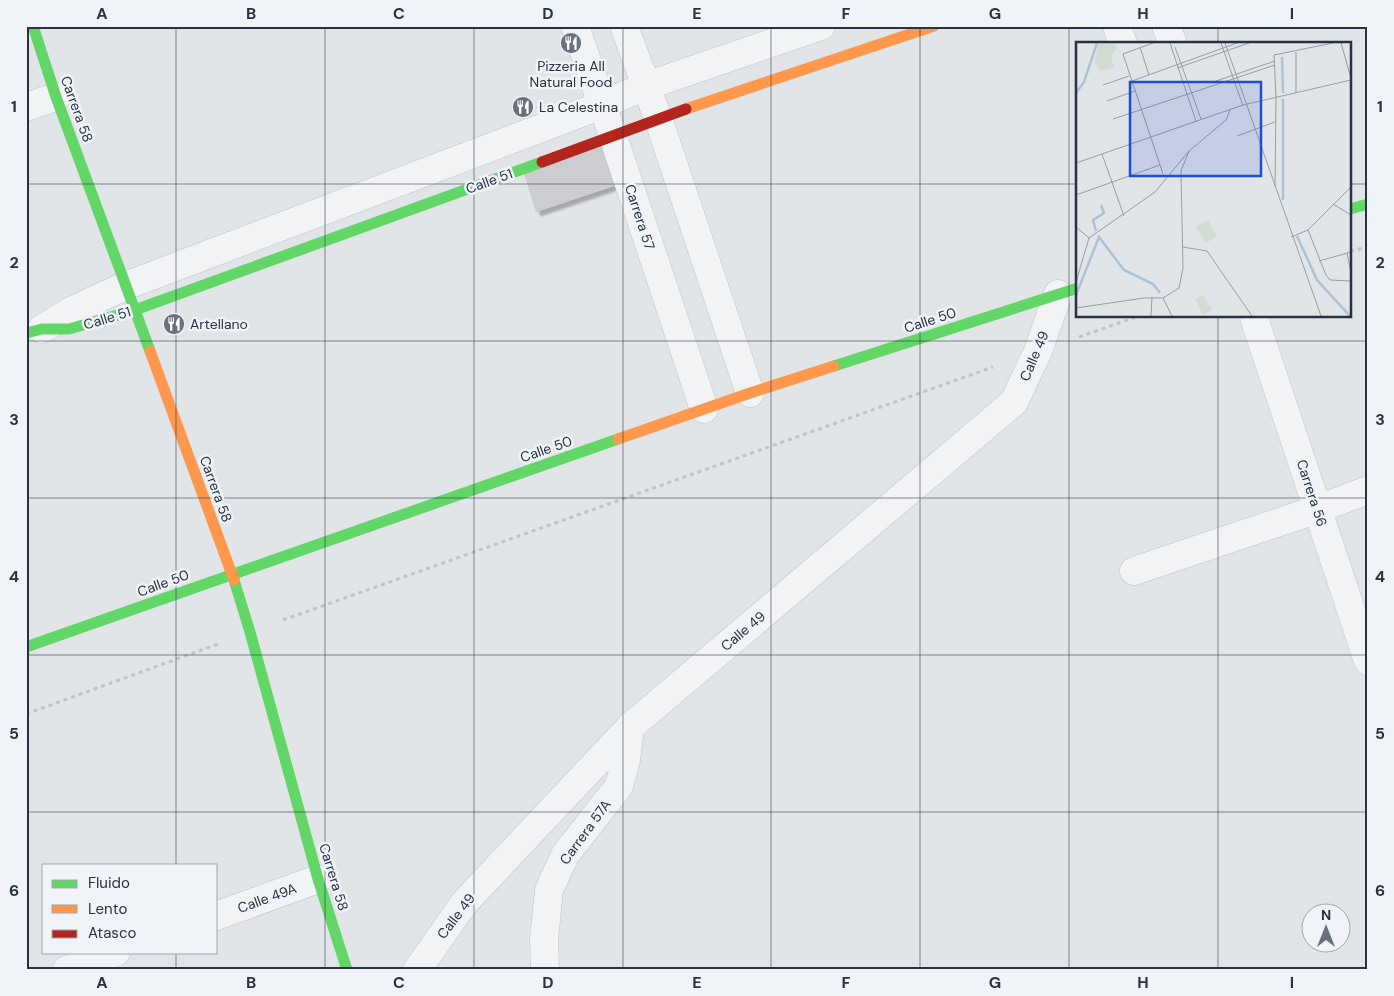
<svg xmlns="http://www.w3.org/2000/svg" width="1394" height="996" font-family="'DM Sans',sans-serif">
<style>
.building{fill:#cbcdd0;filter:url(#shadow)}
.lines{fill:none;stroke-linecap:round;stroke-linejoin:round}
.street-casing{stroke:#c0c3c6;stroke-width:29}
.path{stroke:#c1c3c8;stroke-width:3;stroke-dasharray:4 4;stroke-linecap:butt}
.street{stroke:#f2f3f4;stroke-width:28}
.fast{stroke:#63d668;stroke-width:11}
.slow{stroke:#ff974d;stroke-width:11}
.jam{stroke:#b3261e;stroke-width:11}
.grid{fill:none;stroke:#273243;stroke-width:1;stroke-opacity:0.55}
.labels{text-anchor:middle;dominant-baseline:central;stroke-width:5;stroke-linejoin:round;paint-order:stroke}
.poi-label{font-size:14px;fill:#273243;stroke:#f0f3f7;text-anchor:start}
.street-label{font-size:14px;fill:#273243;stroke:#f0f3f7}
.inset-river{fill:none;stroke:#aec2d5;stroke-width:2.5}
.inset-road{fill:none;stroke:#979da6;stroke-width:1}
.view{fill:#1d4ed8;fill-opacity:0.15;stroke:#1d4ed8;stroke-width:2.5}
.inset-edge{fill:none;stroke:#273243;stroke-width:2.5}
.neatline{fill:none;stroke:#273243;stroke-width:2}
.grid-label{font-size:16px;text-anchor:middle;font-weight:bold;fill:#273243}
</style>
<defs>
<filter id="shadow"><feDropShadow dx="4.5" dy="4.5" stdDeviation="1" flood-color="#0004"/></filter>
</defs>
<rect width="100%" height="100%" fill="#e2e5e8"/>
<path class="building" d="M609 142 622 183 536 212 523 171Z"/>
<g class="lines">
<g class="street-casing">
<g id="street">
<path d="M575 26 613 136 704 409"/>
<path d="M624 26 658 118 750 393"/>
<path d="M1117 26 1123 44"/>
<path d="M1166 26 1173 44"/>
<path d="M26 107 56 97"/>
<path d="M1254 316 1256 324 1368 661"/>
<path d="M42 329 71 311 125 286 602 105 646 86 821 26"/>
<path d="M1134 571 1318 509 1368 490"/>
<path d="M216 916 318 879"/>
<path d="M67 970 116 952"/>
<path d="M417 970 465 902 630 727 1014 402 1038 351 1058 294"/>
<path d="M545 970 544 939 549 890 565 855 619 786 626 760 630 727"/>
</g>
</g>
<g class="path">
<path d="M1350 251 1368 247"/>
<path d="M1079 337 1139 316"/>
<path d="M283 620 993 367"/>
<path d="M26 714 218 644"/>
</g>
<use href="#street" class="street"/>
<g class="fast">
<path d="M33 26 56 97 150 351"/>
<path d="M1350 209 1368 204"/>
<path d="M26 333 42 329H69L135 310 542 162"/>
<path d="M834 366 1078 288"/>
<path d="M234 580 250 632 318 879 347 970"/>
<path d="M26 647 618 439"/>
</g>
<g class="slow">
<path d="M686 109 934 26"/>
<path d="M150 351 234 580"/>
<path d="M618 439 750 393 834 366"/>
</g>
<path class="jam" d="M542 162 686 109"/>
</g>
<path class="grid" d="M176 26V865M325 26V970M474 26V970M623 26V970M771 26V970M920 26V970M1069 26V970M1218 26V44M26 184H1078M1350 184H1368M1218 316V970M26 341H1368M26 498H1368M26 655H1368M26 812H1368M176 952V970"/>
<defs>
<g id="restaurant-disc" transform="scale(1.125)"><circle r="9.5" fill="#68717d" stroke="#f0f3f7"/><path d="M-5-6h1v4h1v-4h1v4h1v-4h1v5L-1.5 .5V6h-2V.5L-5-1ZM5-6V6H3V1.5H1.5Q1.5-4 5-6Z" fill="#fff"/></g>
</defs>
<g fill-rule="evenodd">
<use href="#restaurant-disc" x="571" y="43"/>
<use href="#restaurant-disc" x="523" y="107"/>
<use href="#restaurant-disc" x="174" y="324"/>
</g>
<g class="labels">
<g class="poi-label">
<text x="571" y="66" text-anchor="middle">Pizzeria All<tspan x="571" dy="16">Natural Food</tspan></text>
<text x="539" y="107">La Celestina</text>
<text x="190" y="324">Artellano</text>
</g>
<g class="street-label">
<text transform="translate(77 109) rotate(70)">Carrera 58</text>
<text transform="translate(489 181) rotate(-20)">Calle 51</text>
<text transform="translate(640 217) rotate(72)">Carrera 57</text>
<text transform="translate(107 318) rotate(-17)">Calle 51</text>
<text transform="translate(930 320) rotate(-18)">Calle 50</text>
<text transform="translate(1034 356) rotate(-67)">Calle 49</text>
<text transform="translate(546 449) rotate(-19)">Calle 50</text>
<text transform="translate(216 489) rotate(70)">Carrera 58</text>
<text transform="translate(1312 493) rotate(72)">Carrera 56</text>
<text transform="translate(163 583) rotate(-20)">Calle 50</text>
<text transform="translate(743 631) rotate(-40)">Calle 49</text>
<text transform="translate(585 832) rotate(-54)">Carrera 57A</text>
<text transform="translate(334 877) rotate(73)">Carrera 58</text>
<text transform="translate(267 898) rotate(-20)">Calle 49A</text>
<text transform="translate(456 916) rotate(-53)">Calle 49</text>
</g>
</g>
<g transform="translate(1076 42)">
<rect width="275" height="275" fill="#e2e5e8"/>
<path d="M23 1H40L41 6 35 14 38 26 24 29 18 20ZM132 178 141 195 129 201 120 184ZM127 253 136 268 127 273 119 257Z" fill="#d3dcd2"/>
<path class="inset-river" d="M206 15 207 51M0 51 8 40 21 1M207 158V57M20 189 17 178 28 171 25 163M221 194 241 238 274 274M0 253 23 195 48 228 77 242 84 251"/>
<path class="inset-road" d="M77 1 47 12 87 132M94 1 120 79M145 1 167 64M149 1 245 274M265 1 275 36M64 5 73 33M99 5 125 77M220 10V51M101 26 173 1M56 39 161 1M140 39 199 19M27 43 53 34M200 55 198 13 257 1M31 59 59 49M37 77 199 23M161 94 199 80M26 112 48 174M0 121 167 63 275 38M199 144 200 55M0 153 84 123M257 162 275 173M0 185 13 196M232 188 250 233 254 238 275 239M232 188 275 145M215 195 232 188M13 196 79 150 113 109 150 78 154 68M107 205 131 209 176 274M271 211 275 231M243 219 275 210M0 240 13 196M87 256 96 274M0 266 68 256H87L103 246 107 226 105 129 113 109M75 274 76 255"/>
<path class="view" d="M54 40H185V134H54Z"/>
<rect width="275" height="275" class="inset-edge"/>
</g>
<rect width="1394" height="996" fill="none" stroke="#f0f3f7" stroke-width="55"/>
<rect x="42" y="864" width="175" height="90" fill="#f0f3f7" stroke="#a0a6af"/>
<rect x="52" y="880" width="25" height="8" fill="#63d668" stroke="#a0a6af"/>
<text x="88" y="888" font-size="15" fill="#273243">Fluido</text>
<rect x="52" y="905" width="25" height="8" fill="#ff974d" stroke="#a0a6af"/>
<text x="88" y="914" font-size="15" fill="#273243">Lento</text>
<rect x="52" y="930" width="25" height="8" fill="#b3261e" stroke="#a0a6af"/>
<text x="88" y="938" font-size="15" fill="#273243">Atasco</text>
<g transform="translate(1326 928)"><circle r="24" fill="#f0f3f7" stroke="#a0a6af"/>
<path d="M0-4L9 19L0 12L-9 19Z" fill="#68717d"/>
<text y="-8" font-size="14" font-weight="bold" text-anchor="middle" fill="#273243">N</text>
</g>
<rect x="28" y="28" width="1338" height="940" class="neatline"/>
<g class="grid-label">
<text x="102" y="19">A</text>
<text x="251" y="19">B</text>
<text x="399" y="19">C</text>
<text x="548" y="19">D</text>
<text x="697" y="19">E</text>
<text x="846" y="19">F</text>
<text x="995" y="19">G</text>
<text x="1143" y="19">H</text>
<text x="1292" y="19">I</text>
<text x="14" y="112">1</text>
<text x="1380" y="112">1</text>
<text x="14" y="268">2</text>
<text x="1380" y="268">2</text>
<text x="14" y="425">3</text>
<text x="1380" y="425">3</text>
<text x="14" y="582">4</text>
<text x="1380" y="582">4</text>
<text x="14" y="739">5</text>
<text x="1380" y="739">5</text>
<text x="14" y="896">6</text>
<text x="1380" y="896">6</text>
<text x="102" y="988">A</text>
<text x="251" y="988">B</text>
<text x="399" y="988">C</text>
<text x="548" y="988">D</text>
<text x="697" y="988">E</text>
<text x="846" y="988">F</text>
<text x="995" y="988">G</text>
<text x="1143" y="988">H</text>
<text x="1292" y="988">I</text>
</g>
</svg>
